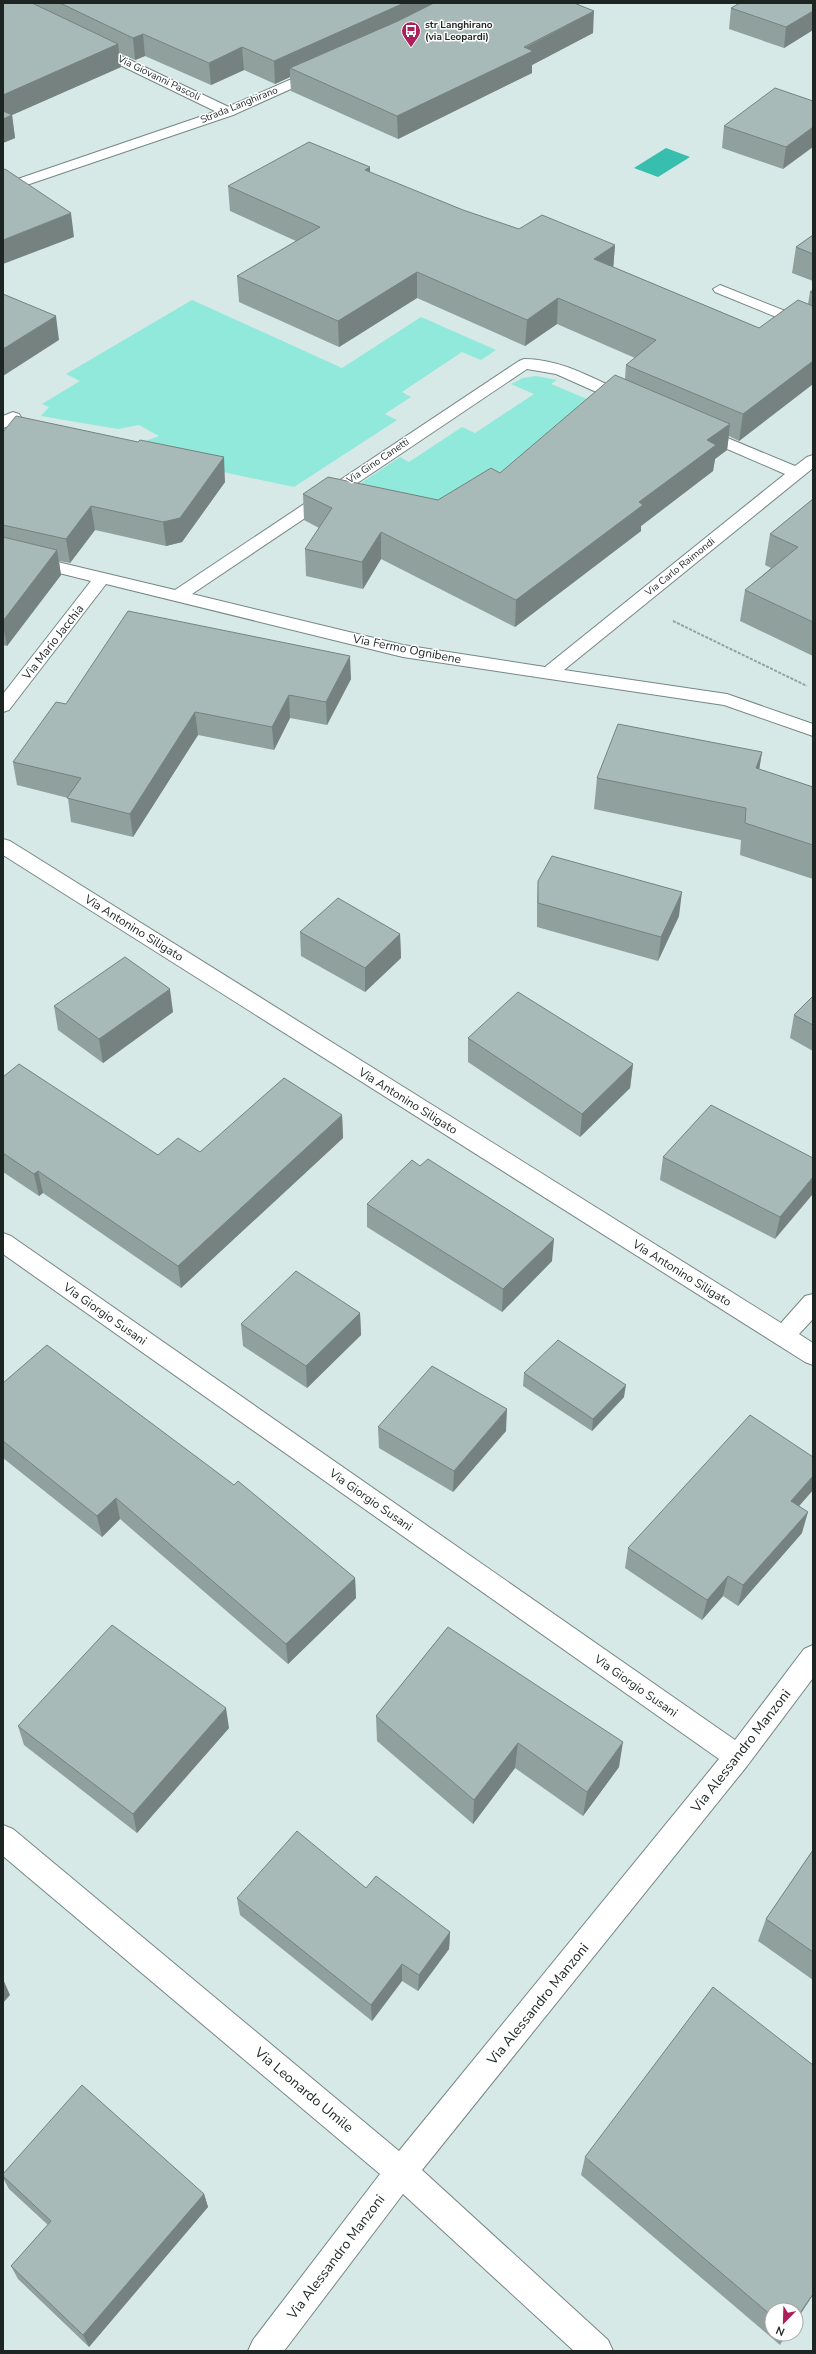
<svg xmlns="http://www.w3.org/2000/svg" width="816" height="2354" font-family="'Nunito Sans',sans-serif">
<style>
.green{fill:#90e9db}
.water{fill:#37beae}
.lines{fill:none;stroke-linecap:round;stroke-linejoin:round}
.minor-casing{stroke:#758784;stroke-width:2}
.tertiary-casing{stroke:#758784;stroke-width:2}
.path{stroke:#93a29f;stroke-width:2;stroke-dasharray:3 1.5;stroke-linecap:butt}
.minor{fill:#fff;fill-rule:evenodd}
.tertiary{fill:#fff;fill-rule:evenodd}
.wall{fill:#90a09d}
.shaded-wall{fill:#768280}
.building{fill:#a8bab7;stroke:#768280}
.labels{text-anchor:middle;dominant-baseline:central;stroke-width:3;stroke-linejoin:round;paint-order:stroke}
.far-poi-label{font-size:10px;font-weight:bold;fill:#1d2523;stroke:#fff;text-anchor:start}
.far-street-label{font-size:10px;fill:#1d2523;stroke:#fff}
.street-label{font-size:12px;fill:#1d2523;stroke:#fff}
.near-street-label{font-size:14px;fill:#1d2523;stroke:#fff}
</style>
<rect width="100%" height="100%" fill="#d6e9e6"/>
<g class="green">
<path d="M192 300 342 368 421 317 496 350 481 360 462 352 402 392 411 397 385 414 397 420 294 487 90 444C113 446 138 445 159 436L139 425 118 429 41 416 49 407 42 404 80 381 66 374Z"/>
<path d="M536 376 557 380 551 384 606 407 450 519 340 497 400 457 409 462 462 427 475 433 534 394 511 384 523 378Z"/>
</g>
<path class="water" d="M666 148 690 157 658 177 634 168Z"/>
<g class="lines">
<g class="minor-casing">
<g id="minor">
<path d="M94 43 233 109 235 112 233 115H223L89 50 88 47 89 44Z"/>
<path d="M720 285 813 322V332L715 292 713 289Z"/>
<path d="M524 359C563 359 598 381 633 397L635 400 633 403H621L556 374 527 369 192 594 403 645 545 667 785 474 695 435 693 432 695 429 701 427 795 466 807 457 813 455V468L564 670 727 694 813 724V736L724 705 403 657 106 584 9 710 3 712V694L91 581 3 559V549L175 590 519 361Z"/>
<path d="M13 412 19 414 21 417 9 426 3 428V416Z"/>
<path d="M3 839 10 841 781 1323 805 1296 813 1294V1319L799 1334 813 1343V1365L805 1362 3 855Z"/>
<path d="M3 1233 11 1236 735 1740 804 1649 813 1645V1678L747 1766 422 2170 608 2340 613 2351H574L403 2194 284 2351H248L253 2340 380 2174 3 1856V1825L13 1829 399 2151 719 1759 3 1254Z"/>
</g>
</g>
<g class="tertiary-casing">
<path id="tertiary" d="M317 68 322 69 324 72 322 75 233 115 3 193V184L223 109Z"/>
</g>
<path class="path" d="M673 621 807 686"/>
<use href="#minor" class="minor"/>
<use href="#tertiary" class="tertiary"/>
</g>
<g class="wall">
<path d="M3 3H574L593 33 532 65V73L398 139 291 91 290 77 275 84 244 70 211 85 145 56 135 60 119 53 121 67 12 115 15 138 3 143Z"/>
<path d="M813 3V30L784 48 729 29 731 8Z"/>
<path d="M813 101 783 169 722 148 724 126Z"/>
<path d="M370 173 463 210 519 229 615 245 613 267 759 328 808 304 810 292 813 290V384L739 441 729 436 727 450 715 459 713 471 641 526V531L515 627 381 559 363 589 306 576 305 549 319 528 304 520 303 494 438 500 500 473 625 379 626 365 635 358 557 324 525 346 417 298 339 347 239 302 237 276 296 241 230 211 228 186Z"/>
<path d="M813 235V281L792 273 796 247Z"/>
<path d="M3 432 225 482 182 542 166 546 95 530 70 563 59 561 61 575 7 646 3 645Z"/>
<path d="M813 499V656L740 621 745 590 771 568 765 565 770 534Z"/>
<path d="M351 679 327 725 290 718 274 750 198 735 133 837 71 822 68 798 17 785 13 762 66 704Z"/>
<path d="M762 752 759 769 813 787V879L740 855 741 840 594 809 597 778Z"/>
<path d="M538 881 679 916 658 961 537 927V905Z"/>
<path d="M300 932 400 934 401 958 365 992 301 956Z"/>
<path d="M813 996V1051L790 1038 794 1015Z"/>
<path d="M54 1006 173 1012 103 1063 58 1030Z"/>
<path d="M468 1038 633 1064 630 1088 580 1137 468 1062Z"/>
<path d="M3 1077 158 1155 200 1152 342 1115 343 1138 181 1288 43 1193 39 1196 3 1172Z"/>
<path d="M663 1157 813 1158 775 1239 660 1180Z"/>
<path d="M367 1204 552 1261 502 1312 367 1227Z"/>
<path d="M360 1313 361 1335 307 1388 243 1346 241 1324Z"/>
<path d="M524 1373 624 1397 592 1431 523 1386Z"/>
<path d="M3 1383 355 1578 356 1598 288 1664 120 1519 102 1537 3 1458Z"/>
<path d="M378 1427 506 1431 453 1492 379 1448Z"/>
<path d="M813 1457V1490L799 1506 802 1533 738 1606 723 1596 702 1620 625 1568 628 1548Z"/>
<path d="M448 1627 619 1767 583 1816 515 1768 473 1824 377 1741 376 1716Z"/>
<path d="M18 1726 229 1728 137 1833 24 1745Z"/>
<path d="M813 1850V1980L758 1941 766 1919Z"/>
<path d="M366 1888 450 1932 449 1949 418 1991 402 1981 372 2021 240 1915 237 1898Z"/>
<path d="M585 2157 772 2310V2334H787L780 2345 581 2175Z"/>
<path d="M3 2174 204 2194 208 2207 89 2347 18 2279 11 2266 48 2225 9 2189 3 2178Z"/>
</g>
<g class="shaded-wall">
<path d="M404 3H436V11L290 68V77L275 84 274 61Z"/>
<path d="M594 11 593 33 532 65V73L398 139 397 116Z"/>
<path d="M813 11V30L784 48 786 27Z"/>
<path d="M143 34 145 56 135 60 133 38Z"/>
<path d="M118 44 121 67 12 115 15 138 3 143V95Z"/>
<path d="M242 47 244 70 211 85 209 63Z"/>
<path d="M813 127V147L783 169 786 147Z"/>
<path d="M370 167V193L365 170Z"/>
<path d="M71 213 74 237 3 264V240Z"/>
<path d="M615 245 613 271 594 259Z"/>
<path d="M417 272V298L339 347 338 321Z"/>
<path d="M558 298 557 324 525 346 527 320Z"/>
<path d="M56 316 59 340 3 376V349Z"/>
<path d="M813 361V384L739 441 743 414Z"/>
<path d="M730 424 727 450 715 459 713 471 641 526V531L515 627 516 600 639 502 707 440Z"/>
<path d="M224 457 225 482 182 542 166 546 163 522Z"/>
<path d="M91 506 95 530 70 563 66 539Z"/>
<path d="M381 532V559L363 589 362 562Z"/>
<path d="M57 550 61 575 7 646 3 626V621Z"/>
<path d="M350 656 351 679 327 725 326 702Z"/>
<path d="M289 695 290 718 274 750 272 727Z"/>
<path d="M195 712 198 735 133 837 130 814Z"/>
<path d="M762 752 757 783 756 768Z"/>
<path d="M682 892 679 916 658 961 661 937Z"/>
<path d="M400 934 401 958 365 992V968Z"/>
<path d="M170 989 173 1012 103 1063 99 1039Z"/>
<path d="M633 1064 630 1088 580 1137 582 1114Z"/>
<path d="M342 1115 343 1138 181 1288 178 1266Z"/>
<path d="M38 1171 43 1193 39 1196 34 1174Z"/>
<path d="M813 1177V1194L775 1239 780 1217Z"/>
<path d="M554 1239 552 1261 502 1312 503 1289Z"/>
<path d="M360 1313 361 1335 307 1388 306 1366Z"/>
<path d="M626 1385 624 1397 592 1431 593 1419Z"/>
<path d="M507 1409 506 1431 453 1492 454 1471Z"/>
<path d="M813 1476V1490L785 1522 791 1501Z"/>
<path d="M116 1498 120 1519 102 1537 97 1516Z"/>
<path d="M808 1512 802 1533 738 1606 743 1585Z"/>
<path d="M728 1576 723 1596 702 1620 707 1600Z"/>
<path d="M355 1578 356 1598 288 1664 286 1644Z"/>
<path d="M226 1708 229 1728 137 1833 133 1814Z"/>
<path d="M623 1742 619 1767 583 1816 587 1792Z"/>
<path d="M518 1743 515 1768 473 1824 474 1800Z"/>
<path d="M450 1932 449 1949 418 1991 419 1975Z"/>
<path d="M402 1964V1981L372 2021 371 2005Z"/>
<path d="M3 1979 10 1995 3 2003Z"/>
<path d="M204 2194 208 2207 89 2347 83 2335Z"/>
<path d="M813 2294V2295L796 2321V2319Z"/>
</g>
<g class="building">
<path d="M3 3H32L118 44 3 95Z"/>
<path d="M60 3H404L274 61 242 47 209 63 143 34 133 38Z"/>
<path d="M434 3H574L594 11 524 47 533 51 397 116 290 68 398 21Z"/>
<path d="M740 3H813V11L786 27 731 8Z"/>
<path d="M775 88 813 101V127L786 147 724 126Z"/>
<path d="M3 111 12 115 3 119Z"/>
<path d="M309 142 370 167 365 170 463 210 519 229 542 215 615 245 594 259 759 328 798 300 813 306V361L743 414 626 365 656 340 558 298 527 320 417 272 338 321 237 276 320 227 228 186Z"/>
<path d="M5 169 71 213 3 240V170Z"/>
<path d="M813 235V254L796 247Z"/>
<path d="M813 290V293L810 292Z"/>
<path d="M3 294 56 316 3 349Z"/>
<path d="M615 375 730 424 707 440 716 445 639 502 643 505 516 600 381 532 362 562 305 549 332 508 303 494 328 477 438 500 491 468 500 473Z"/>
<path d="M16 416 138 442 140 440 224 457 180 518 163 522 91 506 66 539 3 525V432Z"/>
<path d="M813 499V622L745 590 798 547 770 534Z"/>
<path d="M3 537 57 550 3 621Z"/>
<path d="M128 611 350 656 326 702 289 695 272 727 195 712 130 814 67 798 81 778 13 762 56 702 66 704Z"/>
<path d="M618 724 762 752 756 768 813 787V845L745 823 746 808 597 778Z"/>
<path d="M552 856 682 892 661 937 538 903V881Z"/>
<path d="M338 898 400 934 365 968 300 932Z"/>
<path d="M125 957 170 989 99 1039 54 1006Z"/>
<path d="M518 992 633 1064 582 1114 468 1038Z"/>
<path d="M813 996V1025L794 1015Z"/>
<path d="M19 1064 158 1155 178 1138 200 1152 284 1078 342 1115 178 1266 38 1171 34 1174 3 1153V1077Z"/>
<path d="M711 1105 813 1158V1177L780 1217 663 1157Z"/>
<path d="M428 1159 554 1239 503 1289 367 1204 412 1160 420 1166Z"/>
<path d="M296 1271 360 1313 306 1366 241 1324Z"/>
<path d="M558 1340 626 1385 593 1419 524 1373Z"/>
<path d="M47 1345 234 1485 238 1481 355 1578 286 1644 116 1498 97 1516 3 1441V1383Z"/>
<path d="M432 1366 507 1409 454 1471 378 1427Z"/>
<path d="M750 1415 813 1457V1476L791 1501 808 1512 743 1585 728 1576 707 1600 628 1548Z"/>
<path d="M112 1625 226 1708 133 1814 18 1726Z"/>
<path d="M448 1627 623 1742 587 1792 518 1743 474 1800 376 1716Z"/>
<path d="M297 1831 366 1888 376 1876 450 1932 419 1975 402 1964 371 2005 237 1898Z"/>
<path d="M813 1850V1952L766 1919Z"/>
<path d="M713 1987 813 2065V2294L796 2319V2310H772V2316L585 2157Z"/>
<path d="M82 2085 204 2194 83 2335 11 2266 51 2221 3 2176V2174Z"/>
</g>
<defs>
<g id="bus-pin" transform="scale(1)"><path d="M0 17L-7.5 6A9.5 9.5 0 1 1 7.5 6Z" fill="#ac1f5b" stroke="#fff"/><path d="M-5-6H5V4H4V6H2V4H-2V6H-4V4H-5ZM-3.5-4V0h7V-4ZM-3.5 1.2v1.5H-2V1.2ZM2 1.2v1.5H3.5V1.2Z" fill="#fff"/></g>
</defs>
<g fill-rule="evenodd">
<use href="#bus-pin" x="411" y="31"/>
</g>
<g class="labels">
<g class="far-poi-label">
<text x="425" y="25">str Langhirano<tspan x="425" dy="12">(via Leopardi)</tspan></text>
</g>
<g class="far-street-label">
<text transform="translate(159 78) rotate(26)">Via Giovanni Pascoli</text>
<text transform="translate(239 105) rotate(-22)">Strada Langhirano</text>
<text transform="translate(378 461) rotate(-34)">Via Gino Canetti</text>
<text transform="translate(680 567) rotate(-39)">Via Carlo Raimondi</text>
</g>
<g class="street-label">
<text transform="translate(53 642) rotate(-52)">Via Mario Jacchia</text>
<text transform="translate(407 649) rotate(11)">Via Fermo Ognibene</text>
<text transform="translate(134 928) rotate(32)">Via Antonino Siligato</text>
<text transform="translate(408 1101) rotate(32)">Via Antonino Siligato</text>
<text transform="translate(682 1273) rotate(32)">Via Antonino Siligato</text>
<text transform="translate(105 1314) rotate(35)">Via Giorgio Susani</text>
<text transform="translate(371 1500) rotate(35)">Via Giorgio Susani</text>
<text transform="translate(636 1686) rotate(35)">Via Giorgio Susani</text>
</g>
<g class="near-street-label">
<text transform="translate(741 1751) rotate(-52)">Via Alessandro Manzoni</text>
<text transform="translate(538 2004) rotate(-51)">Via Alessandro Manzoni</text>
<text transform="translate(304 2090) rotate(40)">Via Leonardo Umile</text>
<text transform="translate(336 2257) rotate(-53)">Via Alessandro Manzoni</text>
</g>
</g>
<rect width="816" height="2354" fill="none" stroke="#1d2523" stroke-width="8"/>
<g transform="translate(784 2322) rotate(203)"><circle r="19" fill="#ffffff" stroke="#a5a8a7"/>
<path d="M0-3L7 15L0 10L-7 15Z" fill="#ac1f5b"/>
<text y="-6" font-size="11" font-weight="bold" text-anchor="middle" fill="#1d2523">N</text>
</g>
</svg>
